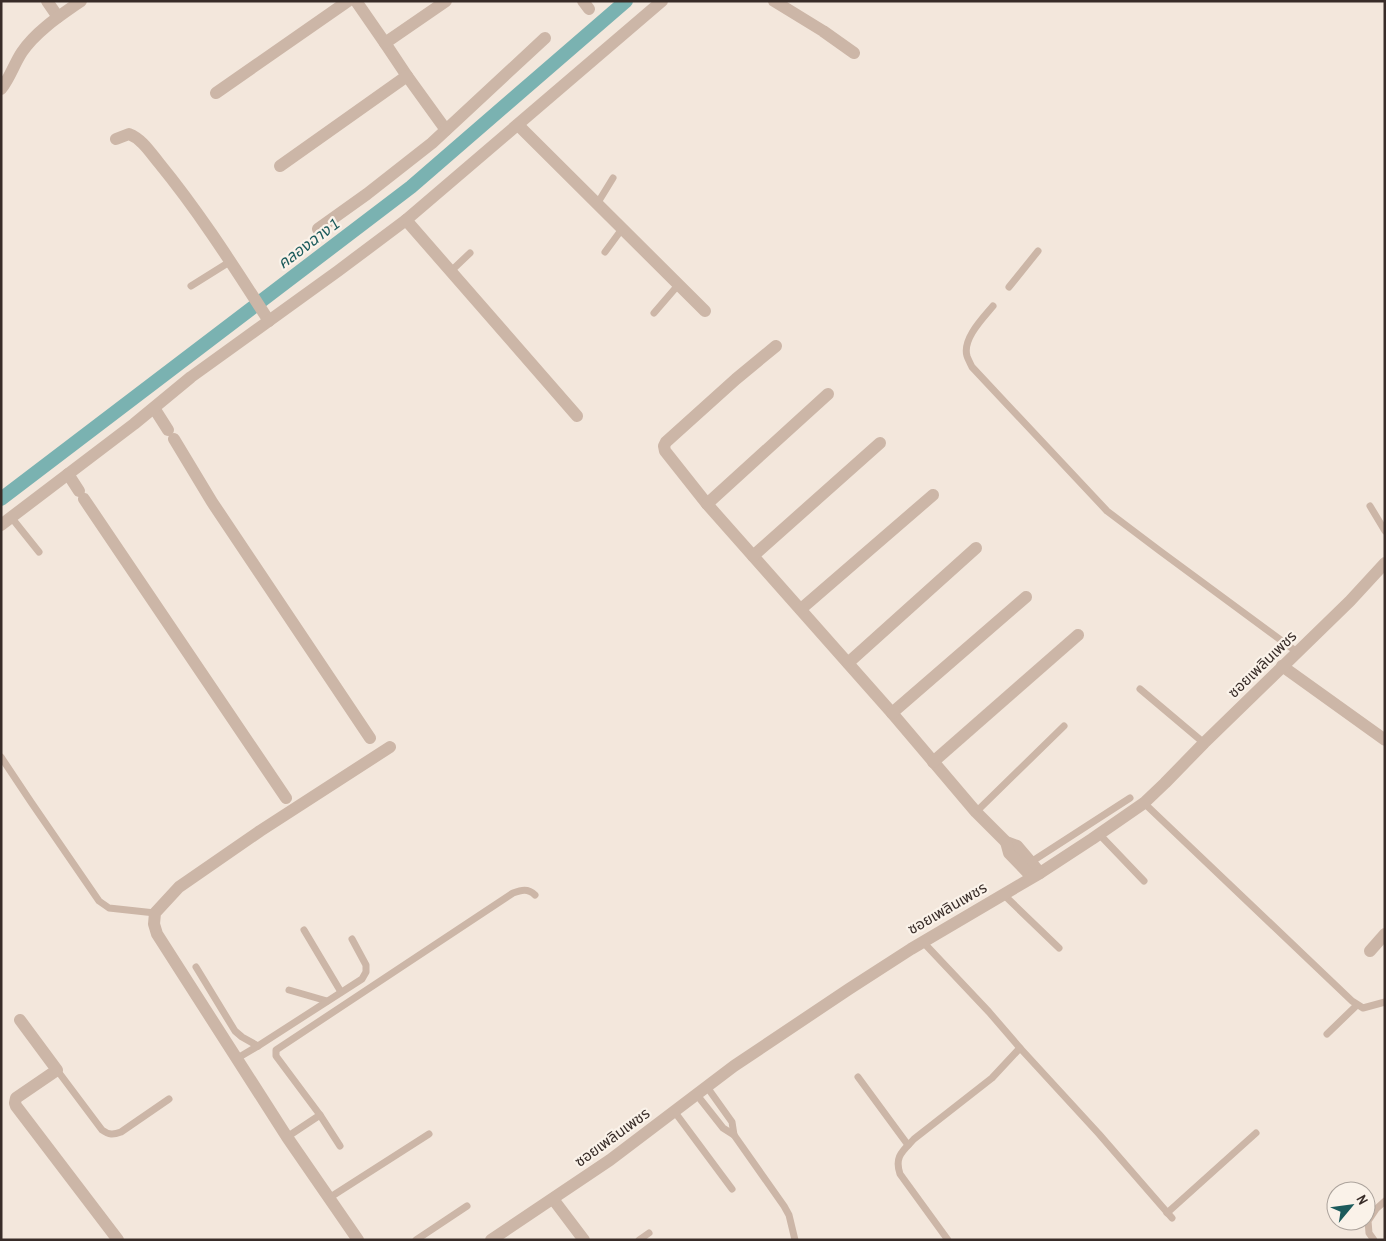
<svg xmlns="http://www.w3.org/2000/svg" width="1386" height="1241" font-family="'Archivo Narrow','Noto Sans Thai',sans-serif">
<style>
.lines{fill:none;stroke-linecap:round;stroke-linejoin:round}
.canal{stroke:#7ab2b1;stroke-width:14}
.lane{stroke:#ccb6a7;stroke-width:7}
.street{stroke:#ccb6a7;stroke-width:12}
.labels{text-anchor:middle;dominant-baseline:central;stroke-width:4.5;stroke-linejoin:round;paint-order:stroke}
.street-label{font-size:15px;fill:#382c28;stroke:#faf2e9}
.water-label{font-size:16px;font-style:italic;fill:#1c5b5c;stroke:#faf2e9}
</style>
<rect width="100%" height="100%" fill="#f3e7dc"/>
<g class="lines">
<path class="canal" d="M1 499 411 187 626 1"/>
<g class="lane">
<path d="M597 204 613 178"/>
<path d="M605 252 622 229"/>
<path d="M450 272 470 253"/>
<path d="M191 286 231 261"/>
<path d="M1009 287 1038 251"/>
<path d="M993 306C983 318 962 339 967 356 968 359 970 363 972 367L1107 511 1160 551 1297 652"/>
<path d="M654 313 679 284"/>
<path d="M1370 506 1385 531"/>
<path d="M11 517 39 552"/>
<path d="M1140 689 1204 743"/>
<path d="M1 757 31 802 99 901 109 908 155 913"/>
<path d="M1144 803 1352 1001 1363 1008 1385 1002"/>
<path d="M976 812 1064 726"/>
<path d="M1099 834 1144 881"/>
<path d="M1031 862 1130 798"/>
<path d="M1003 894 1059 948"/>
<path d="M304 930 341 992"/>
<path d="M923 942 989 1012 1020 1048 1099 1134 1172 1218"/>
<path d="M196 967 235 1031 242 1037 258 1046"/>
<path d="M289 990 327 1001"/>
<path d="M1327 1034 1357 1005"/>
<path d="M236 1059 258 1046 362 979 366 972V965L352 939"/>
<path d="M57 1070 102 1130C109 1135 113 1135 121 1132L169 1099"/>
<path d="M858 1077 908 1145"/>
<path d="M707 1087 732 1122 734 1135 784 1206 789 1215 795 1240"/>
<path d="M697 1095 723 1128 734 1135"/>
<path d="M674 1111 732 1189"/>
<path d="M320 1115 340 1146"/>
<path d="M287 1137 320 1115 276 1056V1050L513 893C521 890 528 888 535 895"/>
<path d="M329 1198 429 1134"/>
<path d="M1167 1213 1256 1133"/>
<path d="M416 1240 467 1206"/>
<path d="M639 1240 649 1233"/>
<path d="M948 1240 900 1174C894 1156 903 1151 914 1139L992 1078 1020 1048"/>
<path d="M1374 1240 1369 1233 1368 1221 1376 1209 1385 1201"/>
</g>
<g class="street">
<path d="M47 1 58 17"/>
<path d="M356 1 385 43 407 76 446 130"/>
<path d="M583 1 589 9"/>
<path d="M774 1 823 31 854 53"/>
<path d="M385 43 446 1"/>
<path d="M1 89C10 78 14 64 22 52 36 31 61 15 81 1"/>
<path d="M216 93 348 1"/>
<path d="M518 125 705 311"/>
<path d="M116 139 129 134C142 139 150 152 159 163 200 213 234 267 269 321"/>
<path d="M280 166 407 76"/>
<path d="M406 220 577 416"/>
<path d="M318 229 367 194 432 143 545 38"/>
<path d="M776 346 736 379 666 442 664 446 665 451 707 504 892 713 976 812 1006 842 1017 846 1040 873"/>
<path d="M154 408 168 430"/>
<path d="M174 439 212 502 370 738"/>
<path d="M68 474 79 491"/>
<path d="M84 499 286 798"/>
<path d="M707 504 828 394"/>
<path d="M1 525 134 424 191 377 338 271 406 220 662 1"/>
<path d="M753 556 880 443"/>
<path d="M801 609 933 495"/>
<path d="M848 663 976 548"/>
<path d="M1282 666 1385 740"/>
<path d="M892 713 1026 597"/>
<path d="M933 762 1078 635"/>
<path d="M1006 842 1009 853 1032 877"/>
<path d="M1370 951 1385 934"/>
<path d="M20 1020 57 1070 16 1098 15 1103 16 1106 118 1240"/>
<path d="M553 1199 584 1240"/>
<path d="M358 1240 287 1137 157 934 154 924 155 913 179 887 260 831 390 747"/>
<path d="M491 1240 610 1160 734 1066 849 989 911 949 1040 873 1092 839 1144 803 1165 783 1204 743 1350 601 1385 563"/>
</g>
</g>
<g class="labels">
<g class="street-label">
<text transform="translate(1262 664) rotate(-44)">ซอยเพลินเพชร</text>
<text transform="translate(947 908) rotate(-30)">ซอยเพลินเพชร</text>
<text transform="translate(612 1137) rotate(-36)">ซอยเพลินเพชร</text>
</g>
<g class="water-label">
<text transform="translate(308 243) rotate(-37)">คลองฉาง 1</text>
</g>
</g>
<rect width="1386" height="1241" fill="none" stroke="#382c28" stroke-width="5"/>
<g transform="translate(1351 1206) rotate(61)"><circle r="24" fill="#faf2e9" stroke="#aca39c"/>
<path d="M0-4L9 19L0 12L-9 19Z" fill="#1c5b5c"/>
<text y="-8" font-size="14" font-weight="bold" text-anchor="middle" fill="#382c28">N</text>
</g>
</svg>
